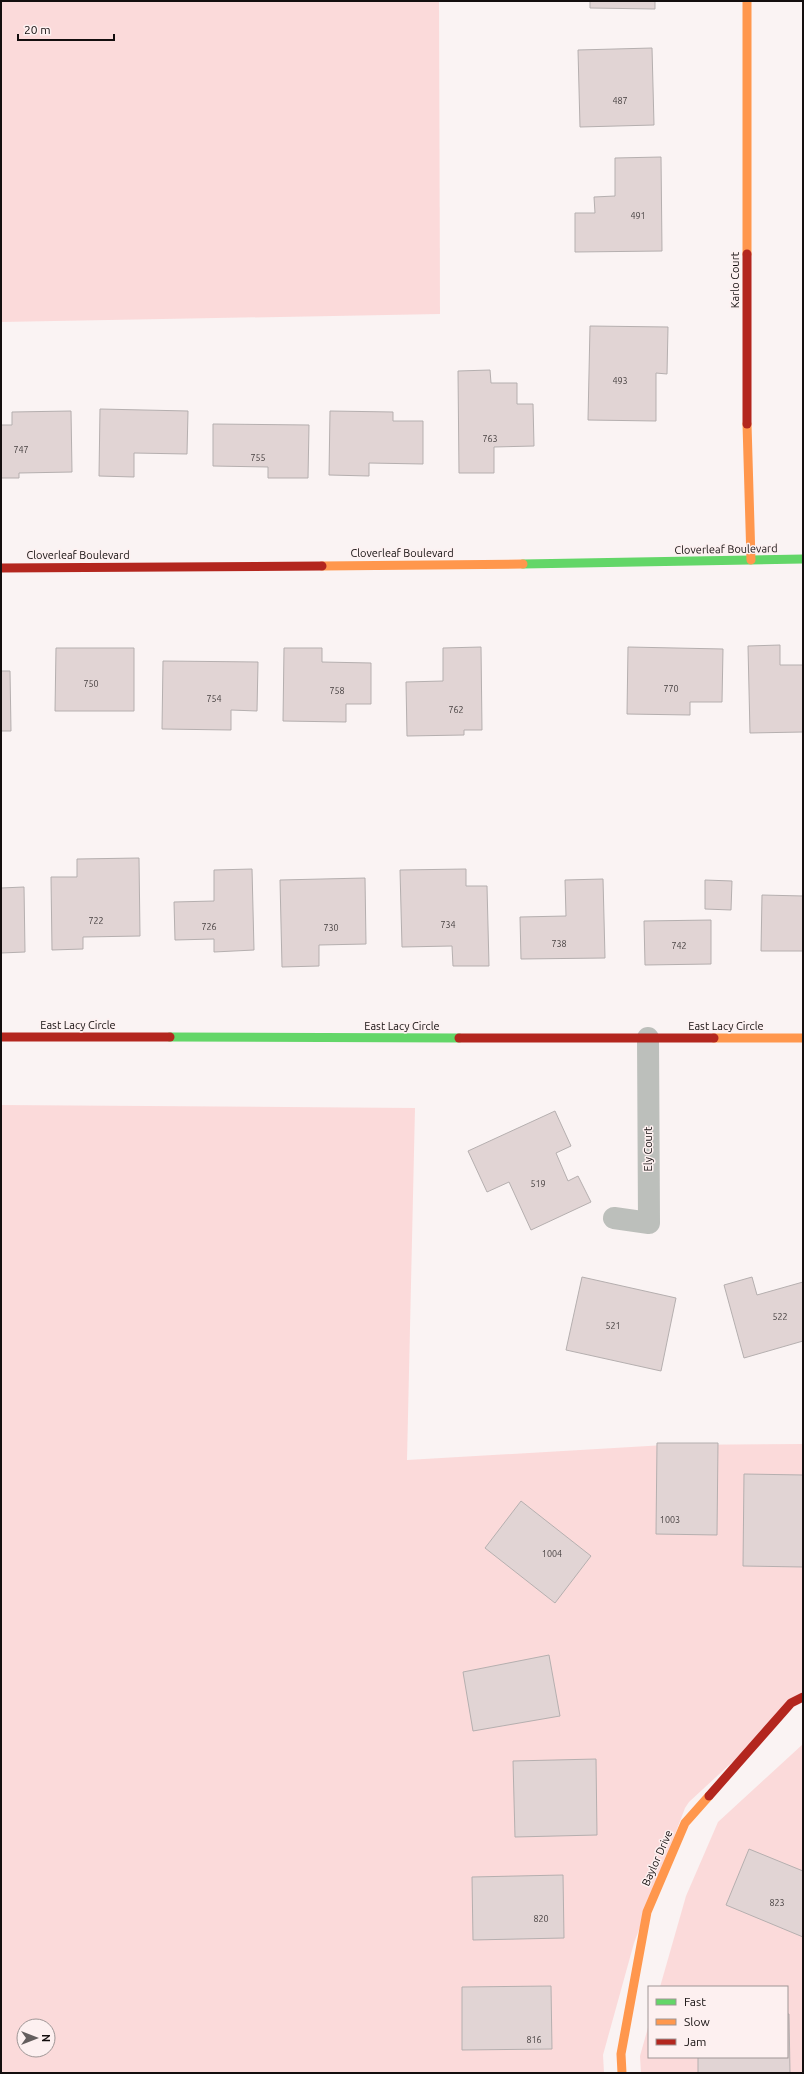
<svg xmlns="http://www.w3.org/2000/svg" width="804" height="2074" font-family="Ubuntu,sans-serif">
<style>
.green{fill:#fbdada;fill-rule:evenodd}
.building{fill:#e1d4d4;stroke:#b5afaf}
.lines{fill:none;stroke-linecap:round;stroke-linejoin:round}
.street{stroke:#bcbfbb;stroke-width:22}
.fast{stroke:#63d668;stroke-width:9}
.slow{stroke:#ff974d;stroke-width:9}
.jam{stroke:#b3261e;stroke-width:9}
.labels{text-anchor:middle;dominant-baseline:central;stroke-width:3;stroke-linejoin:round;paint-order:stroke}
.number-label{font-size:9px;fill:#464040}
.street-label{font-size:11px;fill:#130e0e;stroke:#fdf0f0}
</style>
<rect width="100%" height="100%" fill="#faf3f3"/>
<g class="green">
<path d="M1 1H439L440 314 1 322Z"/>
<path d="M1 1105 415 1108 407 1460 665 1445 803 1444V1700L795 1704 689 1802 685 1808 634 1943 603 2055 604 2073H1ZM24 2026H48V2050H24Z"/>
<path d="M803 1744V2073H641L640 2056 649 2024V2057H787V1987H660L686 1896 718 1822Z"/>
</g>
<g class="building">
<path d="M590 1H655V9L590 8Z"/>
<path d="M652 48 654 125 580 127 578 50Z"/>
<path d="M661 157 662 251 575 252V213H595L594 197 615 196V158Z"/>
<path d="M590 326 668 327 667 374 656 373V421L588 420Z"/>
<path d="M490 370 491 383H517V404H533L534 446 494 447V473H459L458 371Z"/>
<path d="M100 409 188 411 187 454 134 453V477L99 476Z"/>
<path d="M71 411 72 472 19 473V478H1V425H12V412Z"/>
<path d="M330 411 393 412V421H423V464L369 463V476L329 475Z"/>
<path d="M213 424 309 425 308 478H268V467L213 466Z"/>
<path d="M780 645V665H803V732L750 733 748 646Z"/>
<path d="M481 647 482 730H464V735L407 736 406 682 443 681V648Z"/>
<path d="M628 647 723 649 722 702H690V715L627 714Z"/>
<path d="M56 648H134V711H55Z"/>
<path d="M284 648H322V662L371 663V704H346V722L283 721Z"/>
<path d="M163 661 258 662 257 711 231 710V730L162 729Z"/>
<path d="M1 671H10L11 731H1Z"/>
<path d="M139 858 140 936 83 937V949L52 950 51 877H77V859Z"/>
<path d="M252 869 254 950 214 952V939L175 940 174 902 214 901V870Z"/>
<path d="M466 869V886H487L489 966H453L452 946 402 947 400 870Z"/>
<path d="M365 878 366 944 319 945V966L282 967 280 880Z"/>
<path d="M603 879 605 958 521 959 520 917 566 916 565 880Z"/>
<path d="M705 880 732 881 731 910 705 909Z"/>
<path d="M24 887 25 952 1 953V888Z"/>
<path d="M762 895 803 896V951H761Z"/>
<path d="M711 920V964L645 965 644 921Z"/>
<path d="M555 1111 571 1146 556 1153 568 1181 578 1176 591 1202 531 1230 509 1182 487 1192 468 1151Z"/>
<path d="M582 1277 676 1298 661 1371 566 1350Z"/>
<path d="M752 1277 757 1295 803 1282V1341L744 1358 724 1285Z"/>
<path d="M657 1443H718L717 1535 656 1534Z"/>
<path d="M744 1474 803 1475V1567L743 1566Z"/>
<path d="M521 1501 591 1556 555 1603 485 1548Z"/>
<path d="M549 1655 560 1716 473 1731 463 1672Z"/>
<path d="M596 1759 597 1835 515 1837 513 1761Z"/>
<path d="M749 1849 803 1871V1937L726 1905Z"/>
<path d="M563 1875 564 1938 473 1940 472 1877Z"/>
<path d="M551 1986 552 2049 462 2050V1987Z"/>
<path d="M787 2014H789L790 2073H698V2057H787Z"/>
</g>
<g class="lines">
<path class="street" d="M614 1218 649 1223 648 1038"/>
<g class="fast">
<path d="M523 564 803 559"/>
<path d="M170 1037 459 1038"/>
</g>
<g class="slow">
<path d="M747 1V254"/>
<path d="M747 424 751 560"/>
<path d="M322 566 523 564"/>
<path d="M714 1038H803"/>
<path d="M622 2073 621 2054 647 1912 685 1823 709 1796"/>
</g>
<g class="jam">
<path d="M747 254V424"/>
<path d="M1 568 322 566"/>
<path d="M1 1037H170"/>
<path d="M459 1038H714"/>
<path d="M709 1796 791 1703 803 1697"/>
</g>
</g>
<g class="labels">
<g class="number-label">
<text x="620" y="101">487</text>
<text x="638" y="216">491</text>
<text x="620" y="381">493</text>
<text x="490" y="439">763</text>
<text x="21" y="450">747</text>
<text x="258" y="458">755</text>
<text x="91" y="684">750</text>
<text x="671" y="689">770</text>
<text x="337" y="691">758</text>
<text x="214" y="699">754</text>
<text x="456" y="710">762</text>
<text x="96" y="921">722</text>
<text x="448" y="925">734</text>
<text x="209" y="927">726</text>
<text x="331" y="928">730</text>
<text x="559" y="944">738</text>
<text x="679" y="946">742</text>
<text x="538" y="1184">519</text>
<text x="780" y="1317">522</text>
<text x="613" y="1326">521</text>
<text x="670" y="1520">1003</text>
<text x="552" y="1554">1004</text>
<text x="777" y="1903">823</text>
<text x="541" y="1919">820</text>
<text x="534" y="2040">816</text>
</g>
<g class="street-label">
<text transform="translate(735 280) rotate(-90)">Karlo Court</text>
<text transform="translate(726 549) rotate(-1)">Cloverleaf Boulevard</text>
<text x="402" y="553">Cloverleaf Boulevard</text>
<text x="78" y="555">Cloverleaf Boulevard</text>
<text x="78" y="1025">East Lacy Circle</text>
<text x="402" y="1026">East Lacy Circle</text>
<text x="726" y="1026">East Lacy Circle</text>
<text transform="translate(648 1149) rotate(-90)">Ely Court</text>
<text transform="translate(657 1858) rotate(-66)">Baylor Drive</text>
</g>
</g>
<rect width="804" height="2074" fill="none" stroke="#130e0e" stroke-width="4"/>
<rect x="648" y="1986" width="140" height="72" fill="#fdf0f0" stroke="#9f9696"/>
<rect x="656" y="1999" width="20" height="6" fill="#63d668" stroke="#9f9696"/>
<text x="684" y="2006" font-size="12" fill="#130e0e">Fast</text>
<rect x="656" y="2019" width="20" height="6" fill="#ff974d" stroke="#9f9696"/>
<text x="684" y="2026" font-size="12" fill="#130e0e">Slow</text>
<rect x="656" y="2039" width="20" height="6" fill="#b3261e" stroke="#9f9696"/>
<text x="684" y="2046" font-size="12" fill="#130e0e">Jam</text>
<g transform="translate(36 2038) rotate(90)"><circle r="19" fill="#fdf0f0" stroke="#9f9696"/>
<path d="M0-3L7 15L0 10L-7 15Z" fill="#645e5e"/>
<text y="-6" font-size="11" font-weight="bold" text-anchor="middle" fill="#130e0e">N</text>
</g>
<path d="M18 34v6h96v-6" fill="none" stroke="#130e0e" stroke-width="2"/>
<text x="24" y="34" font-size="12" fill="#130e0e" stroke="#fdf0f0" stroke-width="3" paint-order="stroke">20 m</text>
</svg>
